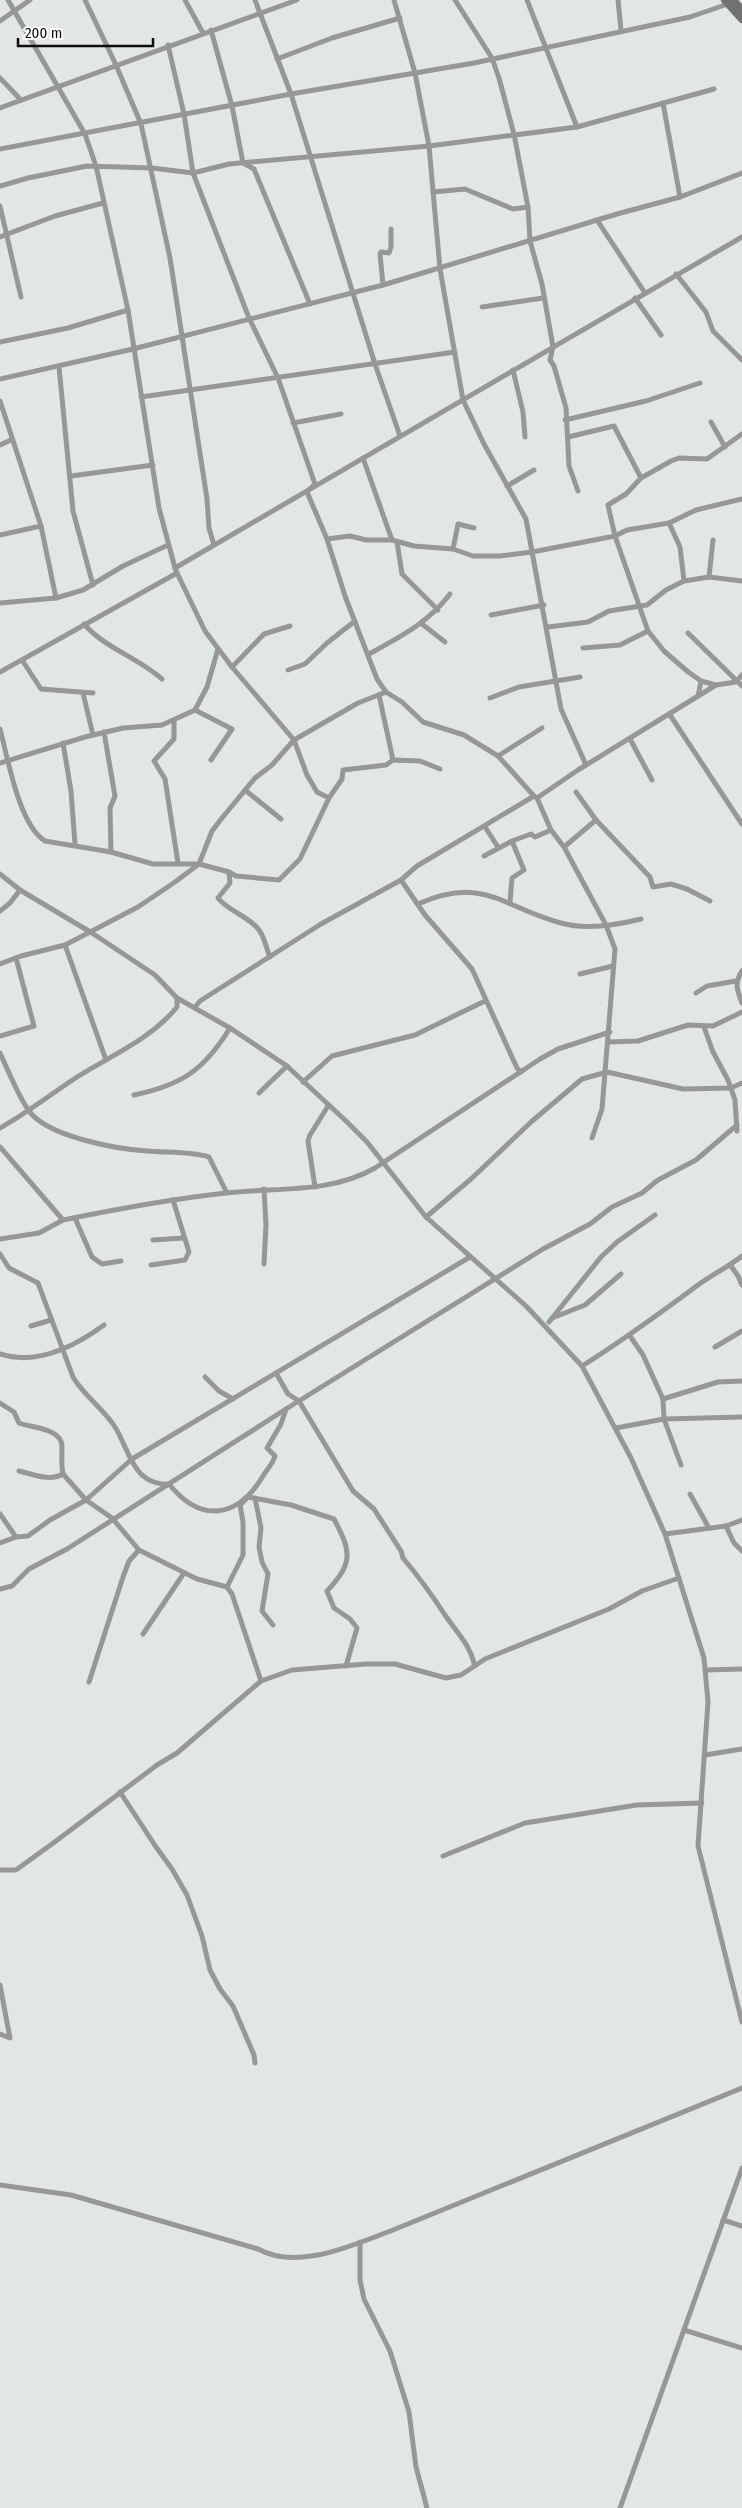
<svg xmlns="http://www.w3.org/2000/svg" width="742" height="2508" font-family="'Fira Sans Condensed',sans-serif">
<style>
.lines{fill:none;stroke-linecap:round;stroke-linejoin:round}
.street{stroke:#979896;stroke-width:5}
.secondary{stroke:#717371;stroke-width:8}
</style>
<rect width="100%" height="100%" fill="#e3e7e3"/>
<g class="lines">
<g class="street">
<path d="M8 0 85 134 96 166 128 310 159 508 175 568"/>
<path d="M85 0 116 65 141 124 170 258 207 499 209 528 214 545"/>
<path d="M185 0 203 33"/>
<path d="M255 0 291 94 375 364 400 436"/>
<path d="M394 0 415 73 429 146 440 269 463 400 484 444 526 519 561 709 586 765"/>
<path d="M455 0 492 58 499 78 514 134 528 207 530 241 542 284 553 347 550 360 554 366 566 408 569 466 578 491"/>
<path d="M527 0 577 127"/>
<path d="M618 0 621 30"/>
<path d="M0 21 30 0"/>
<path d="M211 30 232 106 243 163 254 169 310 304"/>
<path d="M168 45 184 114 193 173 249 318 278 378 315 484 307 492 327 539 345 596 377 679 386 692 402 702 423 722 464 735 498 756 534 796"/>
<path d="M277 59 332 38 400 18"/>
<path d="M0 78 21 100"/>
<path d="M663 103 680 197"/>
<path d="M0 108 297 0"/>
<path d="M0 149 291 94 474 63 690 17 728 4"/>
<path d="M0 186 28 178 87 166 152 168 193 173 229 164 429 146 577 127 714 89"/>
<path d="M433 192 465 189 513 209 528 207"/>
<path d="M0 206 21 297"/>
<path d="M597 220 645 293"/>
<path d="M0 237 55 216 103 203"/>
<path d="M676 274 706 312 713 331 742 360"/>
<path d="M383 285 380 254 381 252 389 253 391 247V229"/>
<path d="M635 298 661 335"/>
<path d="M482 307 543 298"/>
<path d="M0 342 68 328 128 310"/>
<path d="M59 367 73 511 93 585"/>
<path d="M513 370 523 412 525 437"/>
<path d="M0 379 133 349 383 285 617 214 680 197 742 173"/>
<path d="M141 397 455 352"/>
<path d="M0 401 41 526 56 598"/>
<path d="M565 420 646 401 700 383"/>
<path d="M711 422 725 447"/>
<path d="M293 423 341 414"/>
<path d="M568 437 614 426 641 478"/>
<path d="M0 445 11 440"/>
<path d="M363 458 392 540"/>
<path d="M71 476 153 465"/>
<path d="M507 486 534 470"/>
<path d="M669 523 680 547 684 581"/>
<path d="M0 535 41 526"/>
<path d="M327 539 350 536 366 540H392L414 546 453 549 473 556H500L532 552 615 536 627 530 669 523 696 510 742 499"/>
<path d="M397 542 402 574 438 610"/>
<path d="M453 549 458 524 474 528"/>
<path d="M177 573 205 631 232 667 294 740 307 775 317 792 329 798 342 779 343 770 386 765 393 760 379 695"/>
<path d="M709 577 713 540"/>
<path d="M0 603 56 598 83 590 123 566 168 545"/>
<path d="M491 615 544 605"/>
<path d="M84 624C106 649 137 657 162 679"/>
<path d="M422 624 445 642"/>
<path d="M548 627 588 622 609 611 647 605 666 590 684 581 709 577 742 581"/>
<path d="M688 633 742 686"/>
<path d="M583 648 620 645 648 631"/>
<path d="M369 654C400 637 428 623 450 594"/>
<path d="M22 660 41 689 93 693"/>
<path d="M232 667 264 634 290 626"/>
<path d="M288 670 305 664 327 643 355 621"/>
<path d="M0 672 177 573 175 568 742 237"/>
<path d="M716 685 701 681 687 671 664 651 648 631 615 536 608 505 626 494 641 478 671 461 679 458 707 459 742 434"/>
<path d="M83 693 93 735"/>
<path d="M698 696 701 681"/>
<path d="M490 698 519 687 580 677"/>
<path d="M195 710 232 729 211 760"/>
<path d="M670 715 742 824"/>
<path d="M174 721V739L154 761 165 779 178 863"/>
<path d="M0 729C8 759 19 825 45 841L111 852 153 864H199L229 872 236 876 279 880 300 859 329 798"/>
<path d="M104 732 115 796 110 808 111 852"/>
<path d="M630 739 652 780"/>
<path d="M63 743 71 791 75 844"/>
<path d="M498 756 542 728"/>
<path d="M393 760 420 761 440 769"/>
<path d="M0 763 85 737 123 728 162 725 195 710 207 687 218 649"/>
<path d="M245 790 281 819"/>
<path d="M576 792 596 820"/>
<path d="M537 798 551 830 564 847 606 925 615 949 602 1109 592 1138"/>
<path d="M485 827 498 847"/>
<path d="M564 847 596 820 650 877 653 887 671 884 687 889 710 901"/>
<path d="M484 856 512 841 531 834 535 837 551 830"/>
<path d="M229 872 230 883 218 898C229 912 249 916 259 930 265 938 266 948 270 957"/>
<path d="M0 874 20 890 92 933 155 975 177 998 230 1028 287 1066 346 1121 367 1142 426 1217 526 1306 582 1366 631 1458 665 1534 704 1658 708 1702 698 1846 742 2022"/>
<path d="M401 880 425 915 472 969 517 1068 521 1072"/>
<path d="M510 902 512 878 524 870 512 841"/>
<path d="M418 904C484 875 501 907 561 923 586 930 617 925 641 919"/>
<path d="M0 911 10 903 20 890"/>
<path d="M65 945 106 1060"/>
<path d="M0 964 21 956 65 945 138 907 175 882 199 864 212 831 222 818 255 778 272 765 294 740 358 703 386 692"/>
<path d="M742 971C734 983 737 990 742 1003"/>
<path d="M580 974 613 966"/>
<path d="M696 993 707 986 736 981"/>
<path d="M195 1007 200 1001 321 924 401 880 417 866 534 796 537 798 578 770 716 685 736 682 742 675"/>
<path d="M704 1027 713 1052 728 1080 735 1100 737 1131"/>
<path d="M0 1036 34 1026 16 958"/>
<path d="M609 1042 638 1041 688 1025 713 1026 742 1012"/>
<path d="M0 1053C9 1072 17 1094 29 1111 48 1137 117 1149 147 1151 167 1153 189 1151 209 1157L227 1193"/>
<path d="M303 1082 332 1056 415 1035 485 1001"/>
<path d="M259 1093 287 1066"/>
<path d="M134 1095C182 1085 204 1070 230 1028"/>
<path d="M0 1128C27 1113 51 1094 77 1077 112 1055 151 1039 177 1007V998"/>
<path d="M0 1147 63 1220C117 1209 171 1199 226 1193 276 1187 330 1194 375 1168L540 1059 558 1049 610 1032"/>
<path d="M315 1187 308 1141 310 1135 328 1106"/>
<path d="M426 1217 471 1179 531 1122 582 1079 607 1072 683 1089 731 1088 742 1083"/>
<path d="M75 1218 92 1257 102 1264 121 1261"/>
<path d="M0 1239 39 1233 63 1220"/>
<path d="M153 1240 183 1238"/>
<path d="M0 1254 9 1268 38 1283 73 1377C84 1396 104 1409 115 1427 124 1441 129 1462 141 1474 148 1481 159 1485 169 1484 201 1524 238 1518 263 1476 267 1469 273 1464 275 1456L267 1448 281 1424 286 1409 543 1249 590 1224 612 1207 642 1193 658 1180 696 1160 737 1125"/>
<path d="M264 1264 266 1225 264 1189"/>
<path d="M151 1265 185 1260 189 1252 173 1200"/>
<path d="M731 1266 738 1276 742 1285"/>
<path d="M552 1318 585 1305 621 1274"/>
<path d="M549 1322 601 1257 617 1242 655 1215"/>
<path d="M31 1326 51 1320"/>
<path d="M630 1336 643 1355 663 1399 664 1419 681 1465"/>
<path d="M715 1347 742 1331"/>
<path d="M0 1354C37 1366 74 1347 104 1325"/>
<path d="M582 1366C622 1341 659 1314 698 1285 712 1275 728 1267 742 1256"/>
<path d="M276 1373 288 1394 299 1401 353 1491 374 1509 401 1551 403 1558C419 1577 432 1595 445 1615 458 1634 469 1643 475 1666"/>
<path d="M205 1377 219 1391 233 1399"/>
<path d="M663 1399 718 1382 742 1381"/>
<path d="M0 1403 14 1412 19 1423C32 1428 61 1428 62 1446 62 1455 61 1464 63 1474 49 1482 33 1474 19 1471"/>
<path d="M616 1428 664 1419 742 1417"/>
<path d="M63 1474 86 1500 112 1518 139 1550 197 1579 227 1587"/>
<path d="M690 1494 709 1528"/>
<path d="M255 1498 261 1528 259 1547 262 1562 268 1574 262 1611 273 1625"/>
<path d="M0 1514 16 1537"/>
<path d="M726 1526 734 1543 742 1551"/>
<path d="M665 1534 726 1526 742 1520"/>
<path d="M0 1543 16 1537 28 1536 50 1520 86 1500 132 1459 470 1257"/>
<path d="M0 1589 12 1586 29 1569 67 1549 286 1409"/>
<path d="M143 1634 184 1573"/>
<path d="M707 1670 742 1669"/>
<path d="M261 1681 232 1594 227 1587 243 1555V1522L240 1505 248 1497 291 1505 334 1519C352 1553 353 1563 327 1591L334 1608 350 1619 357 1628 346 1666"/>
<path d="M89 1682 123 1577 129 1561 139 1550"/>
<path d="M705 1755 742 1749"/>
<path d="M120 1792 156 1847 172 1869 187 1895 202 1936 210 1970 220 1989 233 2006 254 2055 255 2063"/>
<path d="M443 1856 525 1823 637 1805 702 1803"/>
<path d="M0 1870H16L56 1841 157 1765 177 1753 261 1681 292 1670 366 1664H395L446 1678 461 1675 485 1659 609 1609 642 1591 679 1578"/>
<path d="M0 1985 10 2038 0 2034"/>
<path d="M0 2185 71 2195 258 2249C298 2271 353 2245 393 2230L742 2088"/>
<path d="M723 2220 742 2226"/>
<path d="M360 2242V2280L364 2299 390 2351 409 2412 416 2467 427 2508"/>
<path d="M684 2330 742 2348"/>
<path d="M620 2508 742 2168"/>
</g>
<g class="secondary">
<path d="M725 0 742 19"/>
<path d="M733 0 742 10"/>
</g>
</g>
<path d="M18 38v8h135v-8" fill="none" stroke="#0c0d0c" stroke-width="2.5"/>
<text x="25" y="38" font-size="15" fill="#0c0d0c" stroke="#ffffff" stroke-width="4" paint-order="stroke">200 m</text>
</svg>
